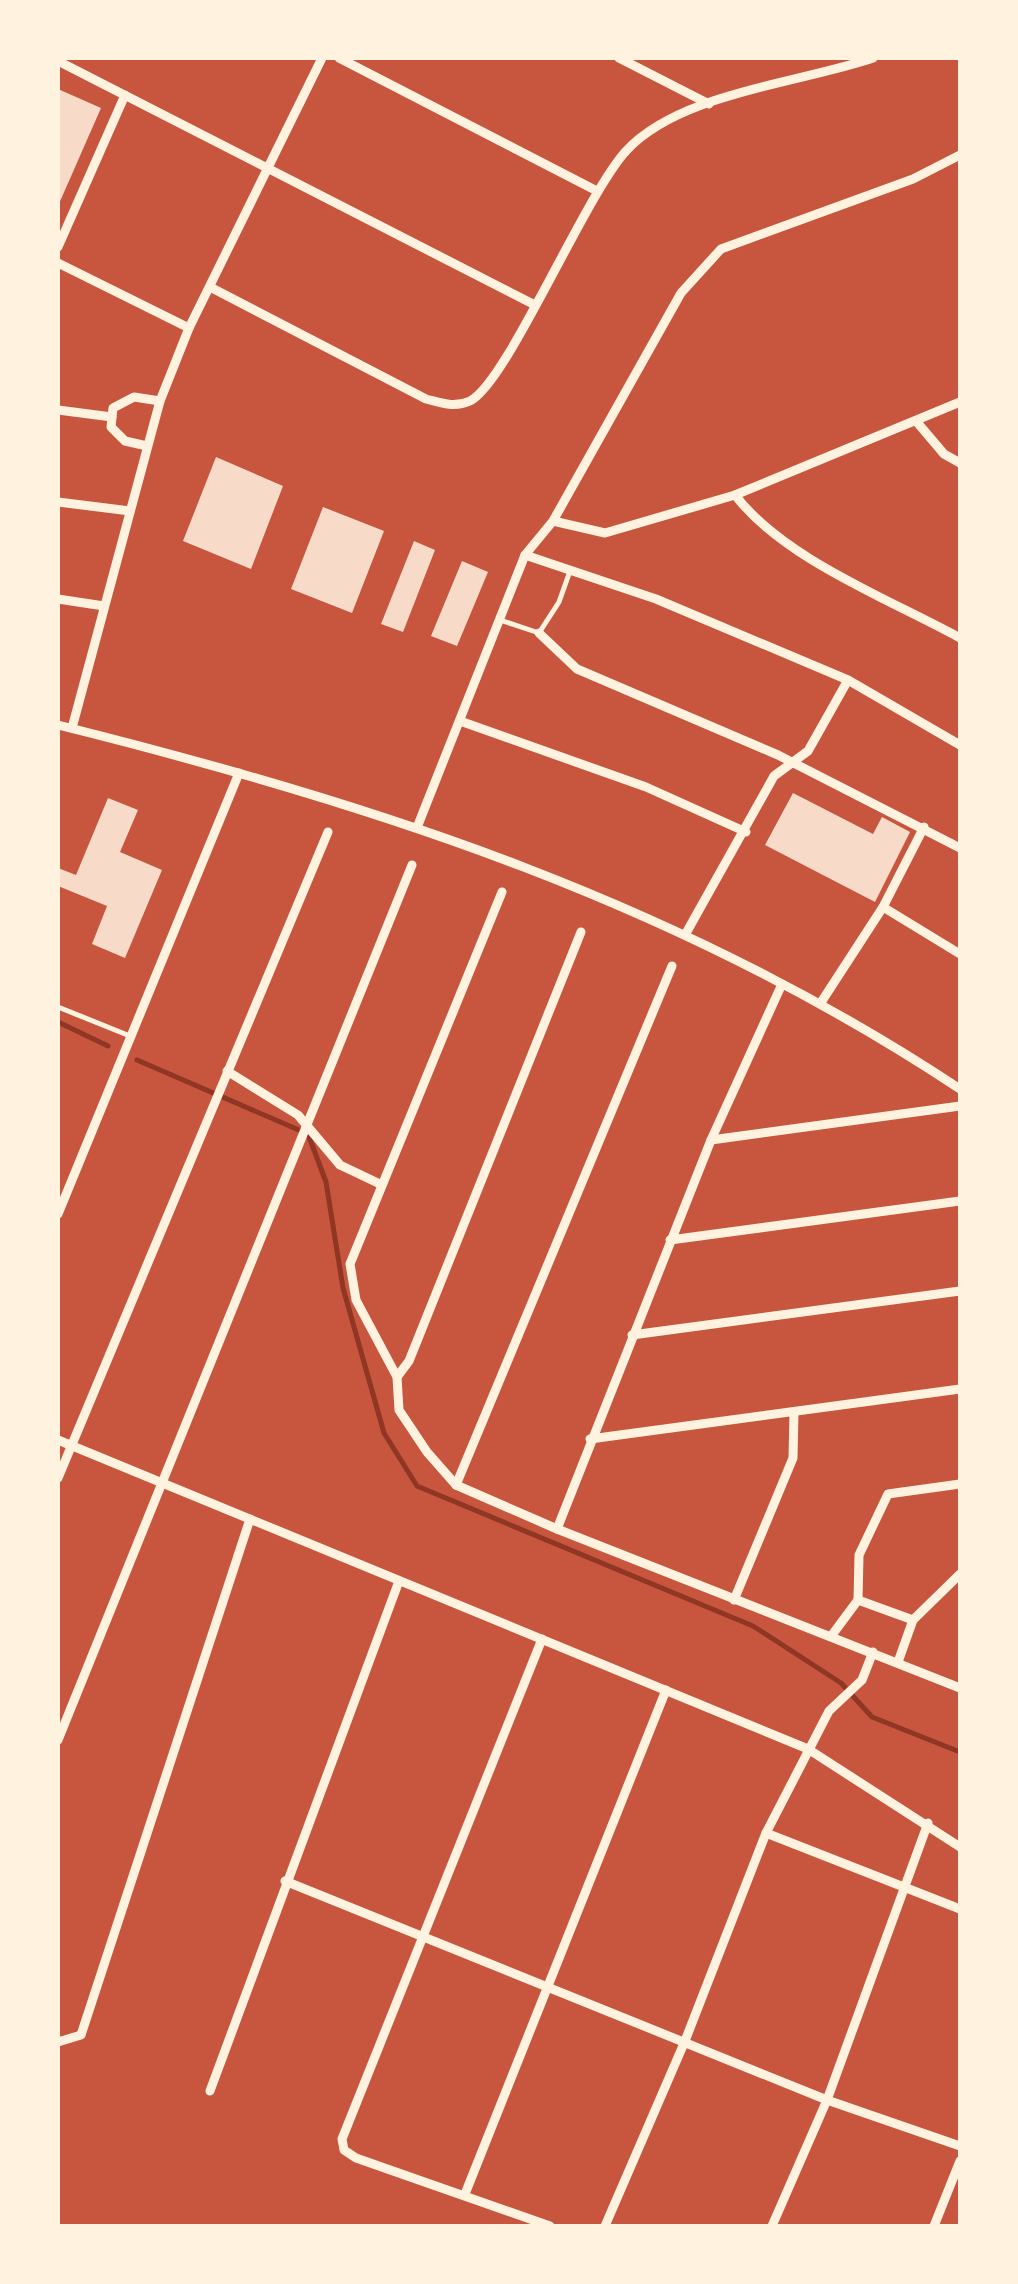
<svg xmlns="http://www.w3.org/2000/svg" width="1018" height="2284" font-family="'Golos Text',sans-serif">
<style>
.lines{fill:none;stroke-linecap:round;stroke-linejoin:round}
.stream{stroke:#8f3625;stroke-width:5}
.building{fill:#f7dbc8}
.service{stroke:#fff3e0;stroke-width:5}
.minor{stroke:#fff3e0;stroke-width:9}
</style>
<rect width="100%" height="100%" fill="#c8553d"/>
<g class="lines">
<g class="stream">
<path d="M58 1022 108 1046"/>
<path d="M137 1060 308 1134 326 1182 343 1288 384 1433 417 1486 753 1626 841 1683 872 1717 960 1752"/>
</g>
</g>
<g class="building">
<path d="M58 89 101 108 58 206Z"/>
<path d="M216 457 283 486 251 569 183 541Z"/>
<path d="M323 507 384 531 352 613 291 589Z"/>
<path d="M414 541 435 550 403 632 381 624Z"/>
<path d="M462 561 488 572 457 646 431 636Z"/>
<path d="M793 793 873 834 882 817 910 832 875 902 765 845Z"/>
<path d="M108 798 138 810 120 852 162 870 125 958 92 944 107 906 58 886V868L76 875Z"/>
</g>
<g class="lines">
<g class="service">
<path d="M500 620 539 633 559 602 570 571"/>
<path d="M58 1007 130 1036"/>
</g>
<g class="minor">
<path d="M339 58 597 191"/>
<path d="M619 58 709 104"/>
<path d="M58 61 533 304"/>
<path d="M58 247 125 95"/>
<path d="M58 263 189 328"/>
<path d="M210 287 426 399C442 403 454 408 470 401 507 383 584 197 626 151 679 93 800 83 873 58"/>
<path d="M58 410 112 417"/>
<path d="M916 421 944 454 960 463"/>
<path d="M147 446 125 441 111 427 113 408 134 397 160 401"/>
<path d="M735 495C784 559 889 599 960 638"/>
<path d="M58 502 130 511"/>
<path d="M553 521 605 533 735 495 960 402"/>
<path d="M525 555 656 599 848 680 960 745"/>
<path d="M58 599 104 606"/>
<path d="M539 633 577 669 778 755 960 848"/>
<path d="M460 721 646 787 746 832"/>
<path d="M58 725C380 805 681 904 960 1089"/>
<path d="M72 728 160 401 189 328 322 58"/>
<path d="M418 825 525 555 553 521 681 293 721 249 913 179 960 155"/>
<path d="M502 892 350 1264 356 1300 397 1377 399 1410 427 1452 456 1485 557 1529 960 1688"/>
<path d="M883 907 960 954"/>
<path d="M685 935 774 776 808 751 848 680"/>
<path d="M820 1004 883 907 924 827"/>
<path d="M227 1071 298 1115 340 1165 380 1184"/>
<path d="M711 1140 960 1106"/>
<path d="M58 1214 239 773"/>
<path d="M670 1240 960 1201"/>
<path d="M632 1335 960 1291"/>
<path d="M397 1377 409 1361 581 932"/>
<path d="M590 1439 960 1389"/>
<path d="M58 1440 808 1749 960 1847"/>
<path d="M58 1478 328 832"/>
<path d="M456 1485 672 966"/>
<path d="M557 1529 711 1140 782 984"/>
<path d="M734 1600 793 1458 794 1412"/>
<path d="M858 1600 859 1555 888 1494 960 1484"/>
<path d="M832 1635 858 1600 913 1620"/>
<path d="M542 1639 342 2139 344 2150 356 2158 550 2226"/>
<path d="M898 1662 913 1620 960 1574"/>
<path d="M58 1740 412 865"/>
<path d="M766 1833 960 1909"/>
<path d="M285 1881 827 2100 960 2146"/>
<path d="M58 2042 81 2035 250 1519"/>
<path d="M210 2091 399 1581"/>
<path d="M465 2194 666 1690"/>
<path d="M605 2226 685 2041 766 1833 829 1711 862 1680 873 1652"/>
<path d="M772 2226 827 2100 928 1823"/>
<path d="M934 2226 960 2161"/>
</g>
</g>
<rect width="1018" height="2284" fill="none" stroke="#fff3e0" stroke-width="120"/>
</svg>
